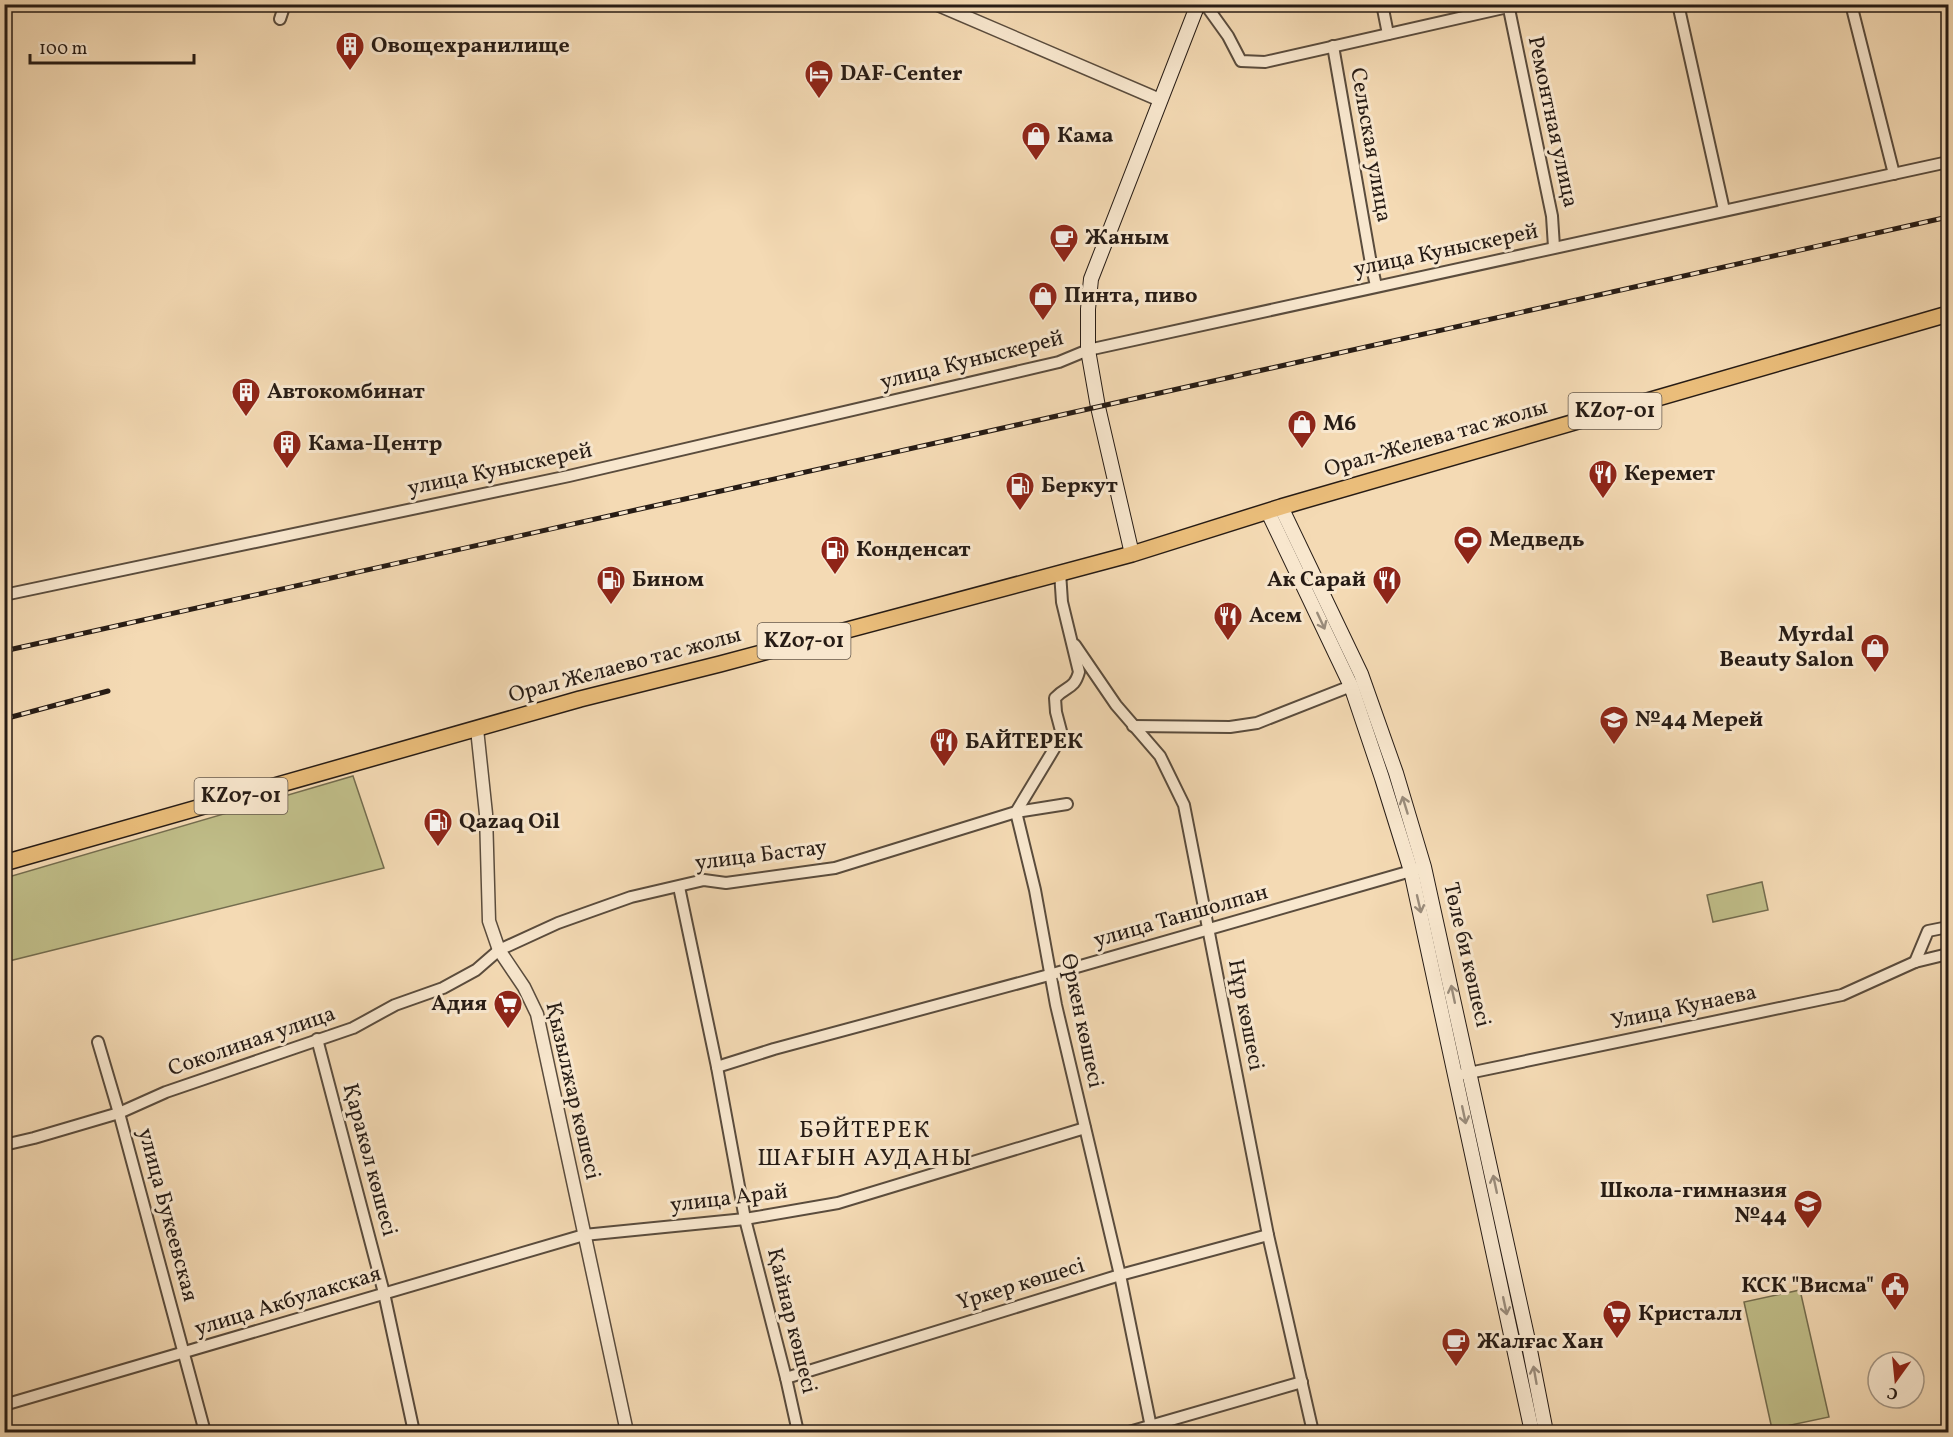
<svg xmlns="http://www.w3.org/2000/svg" width="1953" height="1437" font-family="Vollkorn,serif">
<style>
.green{fill:#c0be89;stroke:#746d4f;stroke-width:1.5}
.lines{fill:none;stroke-linecap:round;stroke-linejoin:round}
.minor-casing{stroke:#5a4c3d;stroke-width:14}
.tertiary-casing{stroke:#5a4c3d;stroke-width:15}
.secondary-casing{stroke:#271c15;stroke-width:16}
.primary-casing{stroke:#271c15;stroke-width:18}
.minor{stroke:#f8e7ce;stroke-width:10}
.tertiary{stroke:#f8e7ce;stroke-width:12}
.secondary{stroke:#f8e7ce;stroke-width:14}
.primary{stroke:#eabd7a;stroke-width:15}
.rail-casing{stroke:#271c15;stroke-width:5}
.rail{stroke:#f8e7ce;stroke-width:3;stroke-dasharray:9;stroke-linecap:butt}
.oneway{stroke:#9a8c7b}
.labels{text-anchor:middle;dominant-baseline:central;stroke-width:6;stroke-linejoin:round;paint-order:stroke}
.shield{fill:#f8e7ce;stroke:#66594c;stroke-width:1.5}
.shield-label{font-size:21px;font-weight:bold;fill:#271c15}
.poi-label{font-size:22px;font-weight:bold;fill:#271c15;stroke:#f8e7ce;text-anchor:start}
.street-label{font-size:22px;fill:#271c15;stroke:#f8e7ce}
.neighbourhood-label{font-size:24px;letter-spacing:1.5px;fill:#271c15;stroke:#f8e7ce}
</style>
<rect width="100%" height="100%" fill="#f4dab4"/>
<filter id="stains"><feTurbulence type="fractalNoise" baseFrequency=".00333" numOctaves="4"/><feColorMatrix values="0 0 0 0 .2 0 0 0 0 .09 0 0 0 0 .02 0 0 0 .5 -.17"/></filter>
<radialGradient id="worn" r=".72"><stop offset=".6" stop-color="#630" stop-opacity="0"/><stop offset="1" stop-color="#630" stop-opacity=".3"/></radialGradient>
<g class="green">
<path d="M353 776 384 868 5 962V878Z"/>
<path d="M1762 882 1768 910 1713 922 1707 895Z"/>
<path d="M1468 1105H1471L1529 1378H1526Z"/>
<path d="M1800 1290 1829 1417 1772 1429 1744 1302Z"/>
</g>
<g class="lines">
<g class="minor-casing">
<g id="minor">
<path d="M1205 4 1228 36 1241 61 1265 62 1521 4"/>
<path d="M1382 4 1388 34"/>
<path d="M1508 4 1552 216 1554 247"/>
<path d="M1678 4 1724 210"/>
<path d="M1851 4 1894 174"/>
<path d="M280 19 285 4"/>
<path d="M1333 46 1370 258 1376 286"/>
<path d="M1060 572 1062 602 1079 672C1074 690 1067 685 1055 698L1056 712 1061 731 1054 749 1016 812 1035 890 1056 1005 1120 1275 1152 1432"/>
<path d="M4 595 569 476 1059 362 1088 350 1948 162"/>
<path d="M1075 645 1116 705 1160 756 1184 805 1268 1235 1313 1432"/>
<path d="M1133 726 1230 727 1257 723 1351 686"/>
<path d="M679 887 717 1067 745 1219 786 1378 798 1432"/>
<path d="M1915 962 1928 931 1948 927"/>
<path d="M317 1039 384 1293 414 1432"/>
<path d="M98 1042 119 1113 205 1432"/>
<path d="M717 1067 774 1049 1049 975 1418 869"/>
<path d="M1464 1074 1842 995 1915 962 1948 954"/>
<path d="M4 1145 34 1138 119 1113 166 1092 353 1028 395 1005 443 988 476 970 499 950 558 923 631 897 704 880 726 883 835 868 1016 812 1067 804"/>
<path d="M786 1378 1120 1275 1268 1235"/>
<path d="M4 1405 584 1235 745 1219 838 1203 1085 1128"/>
<path d="M1129 1432 1302 1382"/>
</g>
</g>
<g class="tertiary-casing">
<g id="tertiary">
<path d="M936 4 1160 100"/>
<path d="M477 729 486 814 489 921 499 950 524 987 537 1014 627 1432"/>
</g>
</g>
<g class="secondary-casing">
<g id="secondary">
<path d="M1281 507 1361 674 1396 773 1424 867 1529 1345 1546 1432"/>
<path d="M1268 512 1351 686 1382 778 1411 871 1532 1432"/>
<path d="M1132 554 1098 407 1088 350V309L1091 279 1198 4"/>
</g>
</g>
<g class="primary-casing">
<path id="primary" d="M4 863 580 699 720 664 1132 554 1281 507 1948 314"/>
</g>
<use href="#minor" class="minor"/>
<use href="#tertiary" class="tertiary"/>
<use href="#secondary" class="secondary"/>
<use href="#primary" class="primary"/>
<g class="rail-casing">
<g id="rail">
<path d="M4 651 1948 217"/>
<path d="M4 719 108 691"/>
</g>
</g>
<use href="#rail" class="rail"/>
</g>
<defs><path id="oneway-shaft" d="M-6 0H5M1.5-3L5.5 0L1.5 3" fill="none" stroke-width="1.6" stroke-linecap="round" stroke-linejoin="round" transform="scale(1.5)"/></defs>
<g class="oneway">
<use href="#oneway-shaft" transform="translate(1321 621) rotate(65)"/>
<use href="#oneway-shaft" transform="translate(1405 805) rotate(-107)"/>
<use href="#oneway-shaft" transform="translate(1419 904) rotate(77)"/>
<use href="#oneway-shaft" transform="translate(1453 994) rotate(-102)"/>
<use href="#oneway-shaft" transform="translate(1464 1115) rotate(78)"/>
<use href="#oneway-shaft" transform="translate(1495 1184) rotate(-102)"/>
<use href="#oneway-shaft" transform="translate(1505 1306) rotate(78)"/>
<use href="#oneway-shaft" transform="translate(1535 1375) rotate(-100)"/>
</g>
<defs>
<g id="building-pin" transform="scale(1.5)"><path d="M0 17L-7.5 6A9.5 9.5 0 1 1 7.5 6Z" fill="#8f2418" stroke="#f8e7ce"/><path d="M-4-6H4V6H1V3H-1V6H-4ZM-2.5-4.3h1.7v1.8h-1.7ZM.8-4.3h1.7v1.8H.8ZM-2.5-1h1.7V.8h-1.7ZM.8-1h1.7V.8H.8Z" fill="#fff"/></g>
<g id="hotel-pin" transform="scale(1.5)"><path d="M0 17L-7.5 6A9.5 9.5 0 1 1 7.5 6Z" fill="#8f2418" stroke="#f8e7ce"/><path d="M-6-4.5h1.5V1H6V5H4.5V3h-9V5H-6ZM-4 0a1.8 1.8 0 1 1 3.6 0ZM.5 0V-2.5h3Q6-2.5 6 0Z" fill="#fff"/></g>
<g id="shop-pin" transform="scale(1.5)"><path d="M0 17L-7.5 6A9.5 9.5 0 1 1 7.5 6Z" fill="#8f2418" stroke="#f8e7ce"/><path d="M-5-2.5h2.3a2.7 3.5 0 0 1 5.4 0H5L5.5 6h-11ZM-1.5-2.5h3a1.5 2.3 0 0 0-3 0Z" fill="#fff"/></g>
<g id="cafe-pin" transform="scale(1.5)"><path d="M0 17L-7.5 6A9.5 9.5 0 1 1 7.5 6Z" fill="#8f2418" stroke="#f8e7ce"/><path d="M-5.5-4.5H6V0H3Q3 3.5 0 3.5H-2.5Q-5.5 3.5-5.5 0ZM3-3.2v2h1.7v-2ZM-6 4.5H4V6H-6Z" fill="#fff"/></g>
<g id="restaurant-pin" transform="scale(1.5)"><path d="M0 17L-7.5 6A9.5 9.5 0 1 1 7.5 6Z" fill="#8f2418" stroke="#f8e7ce"/><path d="M-5-6h1v4h1v-4h1v4h1v-4h1v5L-1.5 .5V6h-2V.5L-5-1ZM5-6V6H3V1.5H1.5Q1.5-4 5-6Z" fill="#fff"/></g>
<g id="fuel-pin" transform="scale(1.5)"><path d="M0 17L-7.5 6A9.5 9.5 0 1 1 7.5 6Z" fill="#8f2418" stroke="#f8e7ce"/><path d="M-5.5-6h7V0h2V4h1.3V-2.5L3-4.5l.8-.8L6-3V5H2.5V1h-1V6h-7ZM-4.2-4.7v3.2H.2V-4.7Z" fill="#fff"/></g>
<g id="stadium-pin" transform="scale(1.5)"><path d="M0 17L-7.5 6A9.5 9.5 0 1 1 7.5 6Z" fill="#8f2418" stroke="#f8e7ce"/><path d="M0-5a6.5 5 0 1 0 0 10a6.5 5 0 1 0 0-10ZM-3.5-1.8h7v3.6h-7Z" fill="#fff"/></g>
<g id="school-pin" transform="scale(1.5)"><path d="M0 17L-7.5 6A9.5 9.5 0 1 1 7.5 6Z" fill="#8f2418" stroke="#f8e7ce"/><path d="M0-5L7-2L0 1L-7-2ZM-4 1L0 2.5L4 1V4Q0 6-4 4Z" fill="#fff"/></g>
<g id="supermarket-pin" transform="scale(1.5)"><path d="M0 17L-7.5 6A9.5 9.5 0 1 1 7.5 6Z" fill="#8f2418" stroke="#f8e7ce"/><path d="M-6-5.5h2.5l.6 2H6L4.5 2H-2.5L-4.4-4H-6ZM-1.5 3.2a1.3 1.3 0 1 0 .1 0ZM3 3.2a1.3 1.3 0 1 0 .1 0Z" fill="#fff"/></g>
<g id="civic-pin" transform="scale(1.5)"><path d="M0 17L-7.5 6A9.5 9.5 0 1 1 7.5 6Z" fill="#8f2418" stroke="#f8e7ce"/><path d="M-.6-6.5H3V-4.5H.6V-3L4-1V1h2V6H-6V1h2V-1L-.6-3ZM-1.2 2.5V6h2.4V2.5Z" fill="#fff"/></g>
</defs>
<g fill-rule="evenodd">
<use href="#building-pin" x="350" y="46"/>
<use href="#hotel-pin" x="819" y="74"/>
<use href="#shop-pin" x="1036" y="136"/>
<use href="#cafe-pin" x="1064" y="238"/>
<use href="#shop-pin" x="1043" y="296"/>
<use href="#building-pin" x="246" y="392"/>
<use href="#shop-pin" x="1302" y="424"/>
<use href="#building-pin" x="287" y="444"/>
<use href="#restaurant-pin" x="1603" y="474"/>
<use href="#fuel-pin" x="1020" y="486"/>
<use href="#stadium-pin" x="1468" y="540"/>
<use href="#fuel-pin" x="835" y="550"/>
<use href="#fuel-pin" x="611" y="580"/>
<use href="#restaurant-pin" x="1387" y="580"/>
<use href="#restaurant-pin" x="1228" y="616"/>
<use href="#shop-pin" x="1875" y="648"/>
<use href="#school-pin" x="1614" y="720"/>
<use href="#restaurant-pin" x="944" y="742"/>
<use href="#fuel-pin" x="438" y="822"/>
<use href="#supermarket-pin" x="508" y="1004"/>
<use href="#school-pin" x="1808" y="1204"/>
<use href="#civic-pin" x="1895" y="1286"/>
<use href="#supermarket-pin" x="1617" y="1314"/>
<use href="#cafe-pin" x="1456" y="1342"/>
</g>
<g class="labels">
<g class="shield">
<rect x="1568.5" y="393" width="93" height="36" rx="4.5"/>
<rect x="757.5" y="623" width="93" height="36" rx="4.5"/>
<rect x="194.5" y="778" width="93" height="36" rx="4.5"/>
</g>
<g class="shield-label">
<text x="1615" y="411">KZ07-01</text>
<text x="804" y="641">KZ07-01</text>
<text x="241" y="796">KZ07-01</text>
</g>
<g class="poi-label">
<text x="371" y="46">Овощехранилище</text>
<text x="840" y="74">DAF-Center</text>
<text x="1057" y="136">Кама</text>
<text x="1085" y="238">Жаным</text>
<text x="1064" y="296">Пинта, пиво</text>
<text x="267" y="392">Автокомбинат</text>
<text x="1323" y="424">М6</text>
<text x="308" y="444">Кама-Центр</text>
<text x="1624" y="474">Керемет</text>
<text x="1041" y="486">Беркут</text>
<text x="1489" y="540">Медведь</text>
<text x="856" y="550">Конденсат</text>
<text x="632" y="580">Бином</text>
<text x="1366" y="580" text-anchor="end">Ак Сарай</text>
<text x="1249" y="616">Асем</text>
<text x="1854" y="635" text-anchor="end">Myrdal<tspan x="1854" dy="25">Beauty Salon</tspan></text>
<text x="1635" y="720">№44 Мерей</text>
<text x="965" y="742">БАЙТЕРЕК</text>
<text x="459" y="822">Qazaq Oil</text>
<text x="487" y="1004" text-anchor="end">Адия</text>
<text x="1787" y="1191" text-anchor="end">Школа-гимназия<tspan x="1787" dy="25">№44</tspan></text>
<text x="1874" y="1286" text-anchor="end">КСК "Висма"</text>
<text x="1638" y="1314">Кристалл</text>
<text x="1477" y="1342">Жалғас Хан</text>
</g>
<g class="street-label">
<text transform="translate(1552 122) rotate(78)">Ремонтная улица</text>
<text transform="translate(1370 145) rotate(80)">Сельская улица</text>
<text transform="translate(1446 251) rotate(-12)">улица Куныскерей</text>
<text transform="translate(972 361) rotate(-14)">улица Куныскерей</text>
<text transform="translate(1436 439) rotate(-16)">Орал-Желева тас жолы</text>
<text transform="translate(500 470) rotate(-12)">улица Куныскерей</text>
<text transform="translate(625 666) rotate(-15)">Орал Желаево тас жолы</text>
<text transform="translate(761 856) rotate(-7)">улица Бастау</text>
<text transform="translate(1181 917) rotate(-16)">улица Таншолпан</text>
<text transform="translate(1466 955) rotate(77)">Төле би көшесі</text>
<text transform="translate(1684 1008) rotate(-12)">Улица Кунаева</text>
<text transform="translate(1245 1015) rotate(79)">Нұр көшесі</text>
<text transform="translate(1081 1021) rotate(78)">Өркен көшесі</text>
<text transform="translate(252 1042) rotate(-19)">Соколиная улица</text>
<text transform="translate(572 1091) rotate(77)">Қызылжар көшесі</text>
<text transform="translate(369 1160) rotate(75)">Қаракөл көшесі</text>
<text transform="translate(729 1199) rotate(-7)">улица Арай</text>
<text transform="translate(167 1215) rotate(75)">улица Букеевская</text>
<text transform="translate(1021 1285) rotate(-17)">Үркер көшесі</text>
<text transform="translate(288 1302) rotate(-17)">улица Акбулакская</text>
<text transform="translate(791 1321) rotate(76)">Қайнар көшесі</text>
</g>
<g class="neighbourhood-label">
<text x="865" y="1131">БӘЙТЕРЕК<tspan x="865" dy="28">ШАҒЫН АУДАНЫ</tspan></text>
</g>
</g>
<rect width="1953" height="1437" fill="none" stroke="#f4dab4" stroke-width="24"/>
<rect x="6" y="6" width="1941" height="1425" fill="none" stroke="#271c15" stroke-width="3"/>
<rect x="12" y="12" width="1929" height="1413" fill="none" stroke="#271c15" stroke-width="1.5"/>
<g transform="translate(1896 1380) rotate(195)"><circle r="28" fill="#f8e7ce" stroke="#a49684" stroke-width="1.5"/>
<path d="M0-4.5L10 22L0 15L-10 22Z" fill="#8f2418"/>
<text y="-9" font-size="16" font-weight="bold" text-anchor="middle" fill="#271c15">С</text>
</g>
<path d="M30 54v9h164v-9" fill="none" stroke="#271c15" stroke-width="3"/>
<text x="39" y="54" font-size="18" fill="#271c15" stroke="#f8e7ce" stroke-width="4.5" paint-order="stroke">100 m</text>
<rect width="100%" height="100%" filter="url(#stains)"/>
<rect width="100%" height="100%" fill="url(#worn)"/>
</svg>
